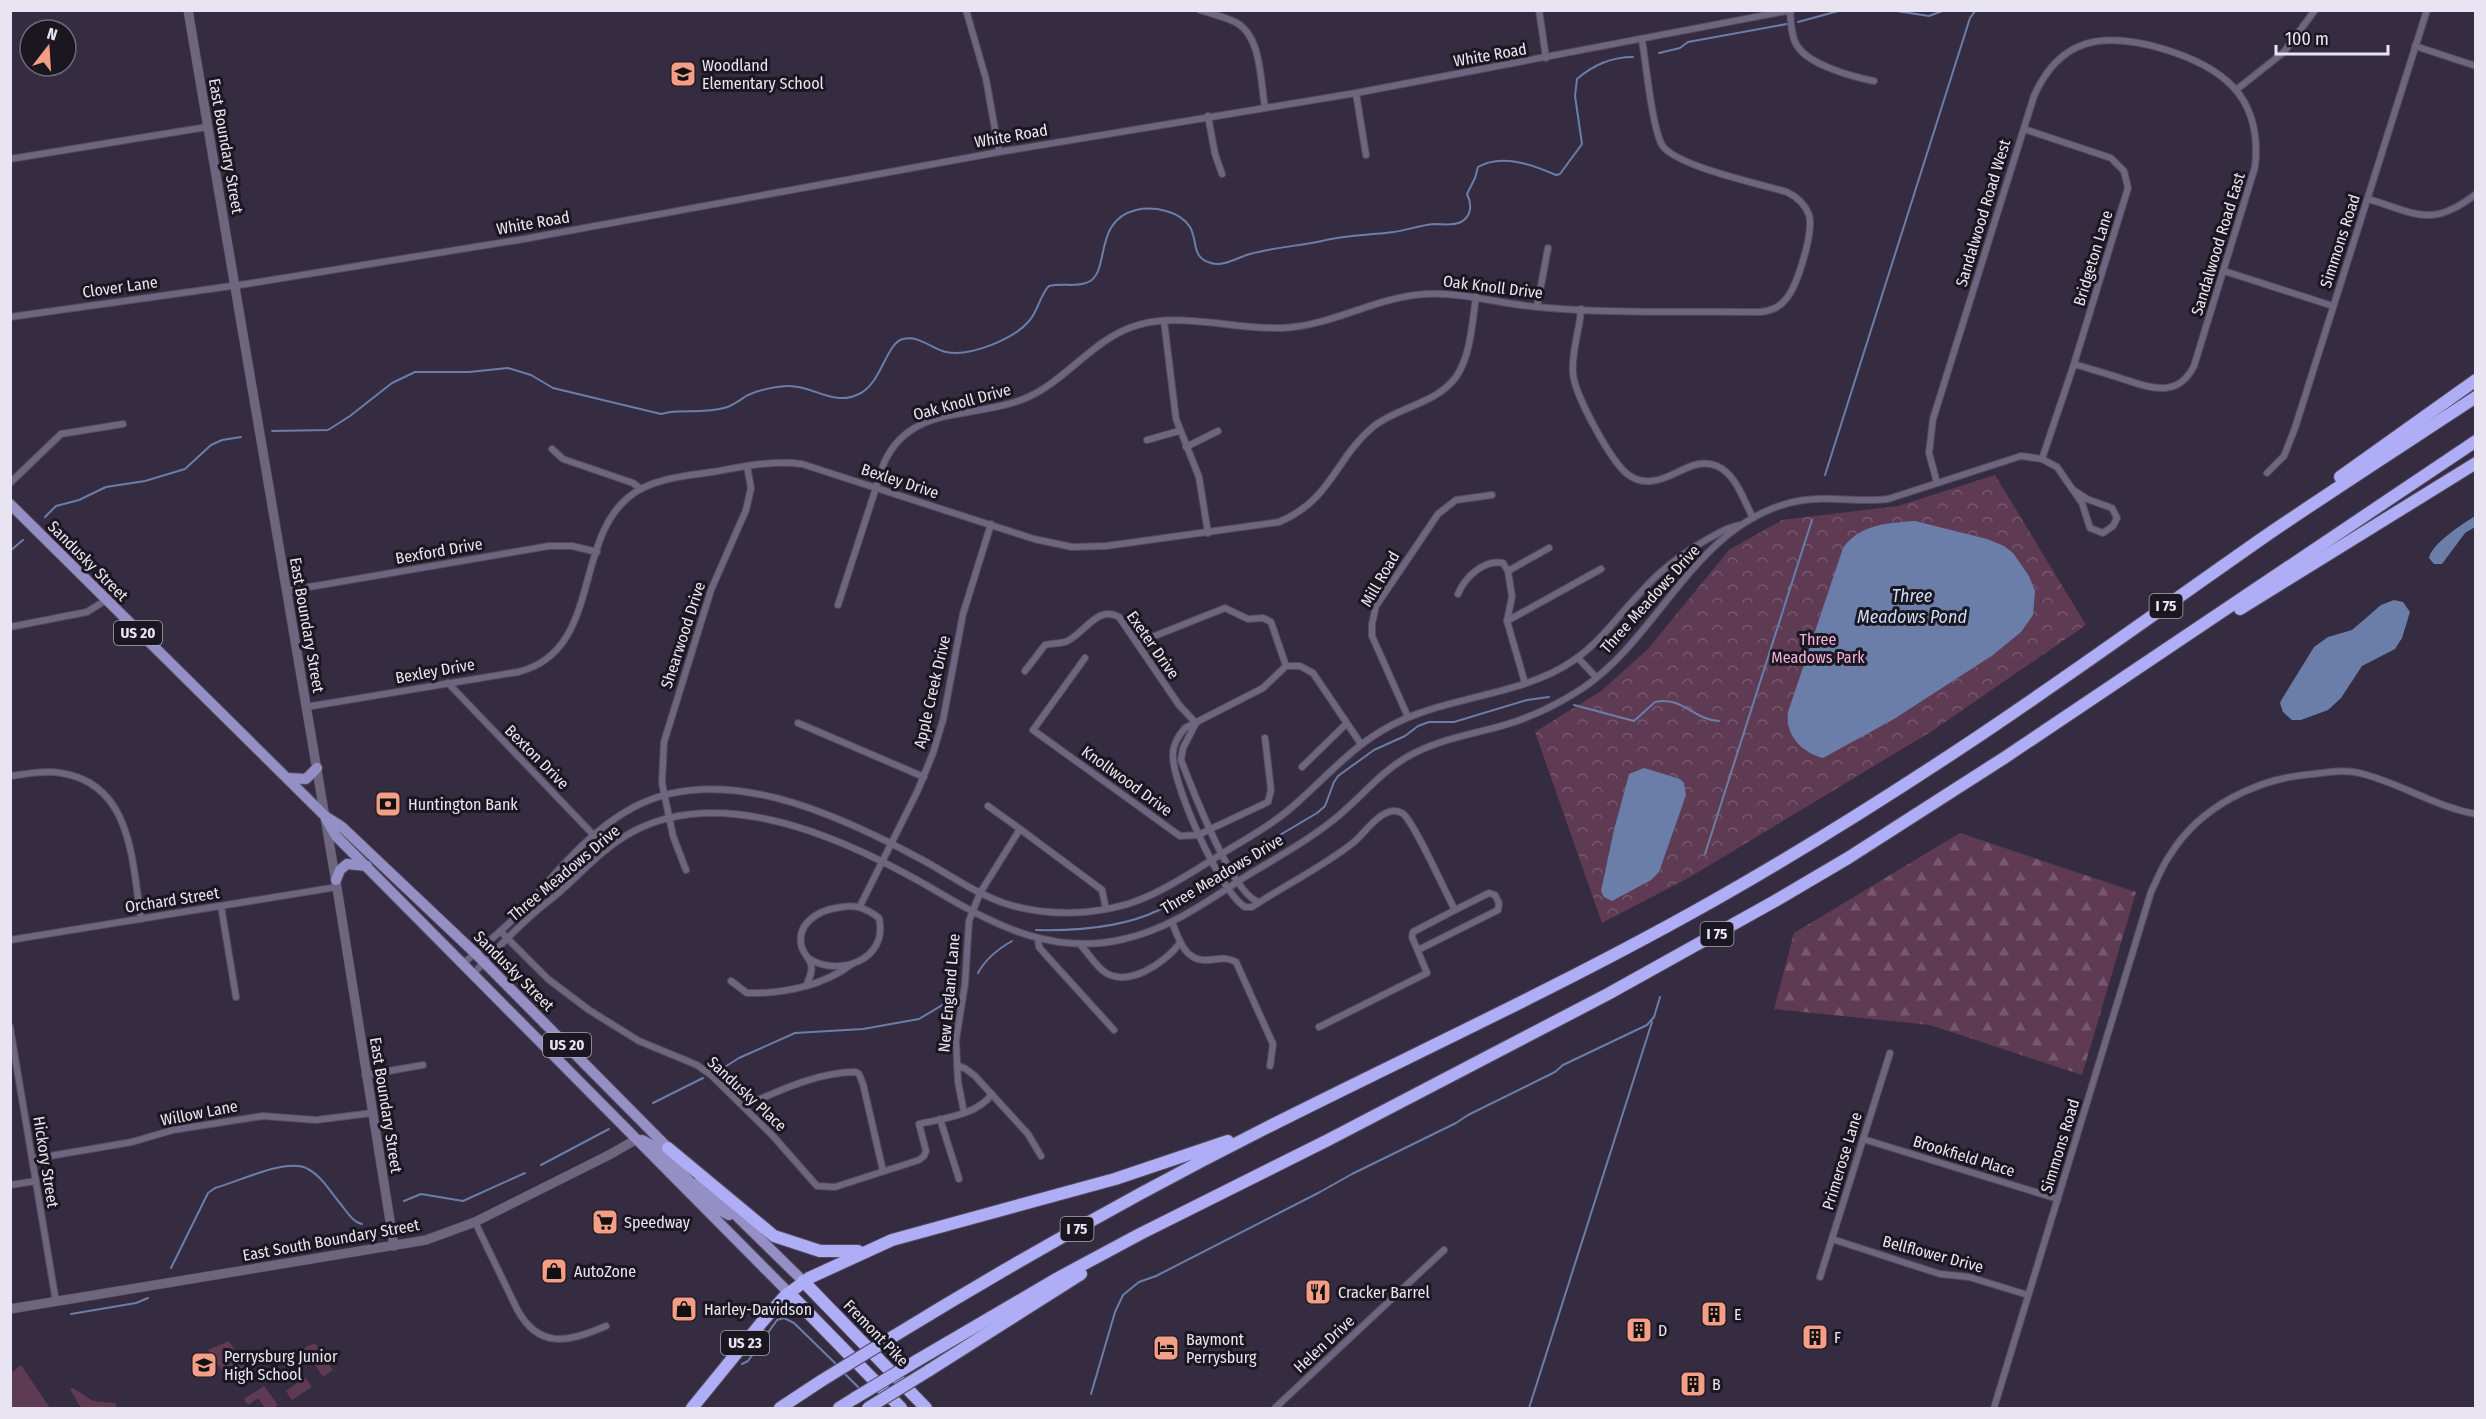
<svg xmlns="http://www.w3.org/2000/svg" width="2486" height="1419" font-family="'Fira Sans Condensed',sans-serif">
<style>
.grass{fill:#5f3b53}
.forest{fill:url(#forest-firs)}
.park{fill:url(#park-crowns)}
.water{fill:#6a7ea9}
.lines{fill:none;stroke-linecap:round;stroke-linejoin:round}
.stream{stroke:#6a7ea9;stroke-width:2}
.street-casing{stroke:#524a5d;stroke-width:8}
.secondary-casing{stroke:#524a5d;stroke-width:10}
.primary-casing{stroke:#524a5d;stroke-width:12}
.highway-casing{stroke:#524a5d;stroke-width:14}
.street{stroke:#6e657e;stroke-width:6}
.secondary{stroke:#6e657e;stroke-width:9}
.primary{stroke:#9490c5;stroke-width:10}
.highway{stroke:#aeadf5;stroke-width:12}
.highway-bridge-casing{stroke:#524a5d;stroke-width:14;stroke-linecap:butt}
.highway-bridge{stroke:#aeadf5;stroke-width:12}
.labels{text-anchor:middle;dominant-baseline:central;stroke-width:6;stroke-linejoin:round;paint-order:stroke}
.shield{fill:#1b1721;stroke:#aba6b3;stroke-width:1.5}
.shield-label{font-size:15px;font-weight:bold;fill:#e9e4f2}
.street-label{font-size:16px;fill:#e9e4f2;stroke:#1b1721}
.poi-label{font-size:16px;fill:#e9e4f2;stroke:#1b1721;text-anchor:start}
.park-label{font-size:16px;fill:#f7b1de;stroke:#1b1721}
.water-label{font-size:18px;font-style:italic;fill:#cedbf6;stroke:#1b1721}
</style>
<defs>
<pattern id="forest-firs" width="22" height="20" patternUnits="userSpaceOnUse" patternTransform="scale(1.5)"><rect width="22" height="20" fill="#5f3b53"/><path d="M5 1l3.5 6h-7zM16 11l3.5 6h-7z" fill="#76576c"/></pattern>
<pattern id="park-crowns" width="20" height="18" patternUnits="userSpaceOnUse" patternTransform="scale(1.5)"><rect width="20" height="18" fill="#5f3b53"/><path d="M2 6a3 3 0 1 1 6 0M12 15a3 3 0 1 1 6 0" fill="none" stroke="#76576c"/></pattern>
</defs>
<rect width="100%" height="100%" fill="#352c42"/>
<g class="grass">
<path d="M229 1341 248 1371 230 1383 208 1350Z"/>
<path d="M315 1343 333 1370 323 1377 304 1348Z"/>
<path d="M21 1365 50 1408H11V1373Z"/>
<path d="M305 1377 312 1387 292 1400 286 1391Z"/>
<path d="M264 1386 278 1405 273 1408H265L258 1398 248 1405 244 1399Z"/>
<path d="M73 1388 93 1401 115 1403 118 1408H81L70 1389Z"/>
</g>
<path class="forest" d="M1960 833 2136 892 2082 1075 1930 1025 1774 1009 1794 933Z"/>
<path class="park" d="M1995 475 2086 625 1932 731 1690 877 1602 923 1535 732 1601 691 1648 649 1729 550 1782 520 1898 506Z"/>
<g class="water">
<path d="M2475 516V527L2465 533 2442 564H2434L2429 558C2432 543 2463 524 2475 516Z"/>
<path d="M1915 521 1987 539 2004 546 2013 553 2029 576 2035 591 2033 615 2021 632 1993 655 1894 719 1823 758C1801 752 1785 735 1788 712L1843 548C1860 524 1888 523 1915 521Z"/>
<path d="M2394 600 2403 602 2410 612 2402 638 2395 649 2362 666 2341 698 2328 710 2301 720H2292L2283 712 2280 703 2282 699 2314 647 2328 637 2352 630 2381 605Z"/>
<path d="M1644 768 1680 779 1684 783 1686 795 1659 872 1651 880 1612 901 1604 897 1601 891 1614 830 1629 774Z"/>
</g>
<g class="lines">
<g class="stream">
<path d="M1890 10 1929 16 1945 10"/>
<path d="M1798 22 1842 10"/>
<path d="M1659 53 1680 48 1688 42 1787 24"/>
<path d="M272 431 328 430 350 416 392 383 415 372H469L508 368 531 375 553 388 661 414 670 412C687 410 707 413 724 408 733 406 741 399 748 395 759 390 777 386 788 386 813 385 833 407 859 394 882 383 886 343 903 339 919 335 932 349 946 352 970 357 1014 339 1029 321 1038 311 1040 295 1049 286 1061 283 1075 287 1086 283 1112 275 1091 221 1136 210 1154 206 1180 211 1190 227 1198 241 1191 258 1211 263 1224 267 1238 257 1250 254 1275 247 1301 246 1326 240 1348 235 1372 235 1394 232 1407 230 1421 225 1434 224 1443 224 1453 226 1461 222 1472 216 1472 204 1467 194L1475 178 1478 167C1501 153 1533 165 1556 175L1560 174 1582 144 1575 96 1577 79C1592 66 1612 57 1633 57"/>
<path d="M1825 475 1970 18 1976 10"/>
<path d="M45 517 56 506 79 500 106 487 145 481 185 469 211 445 222 440 241 437"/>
<path d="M10 551 23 540"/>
<path d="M1574 705 1634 721 1655 702C1683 696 1693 720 1719 721"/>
<path d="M1705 854 1812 520"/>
<path d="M1236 861 1317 813 1325 806 1334 782 1338 776 1374 750 1405 736 1418 726 1429 722H1454L1527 700 1549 697"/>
<path d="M1036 930C1077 931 1122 928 1159 910 1178 901 1194 889 1211 878"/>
<path d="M978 973C986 958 998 949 1012 941"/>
<path d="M1654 1017 1660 997"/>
<path d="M720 1070 739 1058 795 1033 863 1029 919 1019 954 998"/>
<path d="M653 1103 703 1078"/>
<path d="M541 1165 609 1129"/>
<path d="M404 1201 421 1194 463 1201 525 1173"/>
<path d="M171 1268 208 1193 215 1188C238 1182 287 1157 308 1169 321 1176 330 1191 339 1202 346 1210 352 1222 362 1224"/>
<path d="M71 1314 136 1303 148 1298"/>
<path d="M742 1364 748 1361 777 1320 784 1318 794 1323 838 1366"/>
<path d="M844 1373 861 1390"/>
<path d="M1091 1394 1115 1312 1123 1295 1139 1282 1156 1276 1320 1192 1352 1174 1456 1123 1468 1115 1555 1072 1563 1065 1647 1025 1654 1017"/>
<path d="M1529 1408 1652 1022"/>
</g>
<g class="street-casing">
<g id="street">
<path d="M966 10 986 79 999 152"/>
<path d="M1200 10C1212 14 1226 17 1237 23 1262 38 1260 81 1265 107"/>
<path d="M1539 10 1546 58"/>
<path d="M1790 11C1791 22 1791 38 1798 47 1810 65 1853 77 1874 81"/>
<path d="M2415 46 2476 66"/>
<path d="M2236 90 2284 52 2315 10"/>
<path d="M1356 93 1366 155"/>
<path d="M1208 116 1215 154 1222 174"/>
<path d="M2024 129 2111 158 2124 171 2128 188 2074 364 2042 459"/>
<path d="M10 159 207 127"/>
<path d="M2368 199C2416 213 2431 229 2476 194"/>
<path d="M2224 271 2333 306"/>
<path d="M1537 307 1548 248"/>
<path d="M1581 309C1580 330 1571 352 1573 373 1574 394 1610 459 1626 473 1633 479 1643 482 1652 481 1675 479 1693 456 1717 466 1736 474 1744 501 1753 518"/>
<path d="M10 317 246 284 524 239 999 152 1356 93 1792 10"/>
<path d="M1164 321 1176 419 1199 477 1208 533"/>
<path d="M1147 440 1179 431"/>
<path d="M1186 447 1218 431"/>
<path d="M552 449 563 459 633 483 641 489"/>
<path d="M2267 473 2284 456 2295 428 2427 10"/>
<path d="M10 483 61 434 123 424"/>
<path d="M1937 483 1929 453 1933 419 2034 96C2060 37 2104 32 2160 48 2222 66 2263 96 2255 167L2194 366C2177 400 2148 387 2120 378 2105 373 2090 369 2074 364"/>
<path d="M1508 571 1512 597 1507 621 1525 683"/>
<path d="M286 591 549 546H572L597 552"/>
<path d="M1458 594C1465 577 1484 559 1503 563L1508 571 1549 548"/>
<path d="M838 605 884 463C910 405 970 419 1021 400 1065 384 1092 338 1138 325 1181 312 1236 330 1282 328 1332 326 1375 297 1426 294 1464 292 1500 304 1537 307 1611 314 1686 311 1760 312 1770 311 1779 308 1785 300 1797 288 1814 232 1809 215 1805 204 1797 197 1787 192 1760 184 1675 166 1662 145 1652 127 1646 63 1642 40"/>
<path d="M1507 621 1601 569"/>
<path d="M10 627 87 612 106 600"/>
<path d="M1137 643 1225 608 1248 619 1263 618 1271 622 1286 666"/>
<path d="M1085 658 1033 730 1180 836 1198 835 1268 802 1271 790 1265 738"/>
<path d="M1578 658 1596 677"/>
<path d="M1025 671 1045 645C1052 643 1058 644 1065 642 1083 636 1097 604 1119 617L1179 705 1196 723"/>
<path d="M448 683 607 849"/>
<path d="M306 707 518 672C604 651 571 536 634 493 656 478 686 476 712 472 742 467 772 460 802 464L1034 539 1072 547 1106 546 1279 522C1332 500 1335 458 1374 426 1400 406 1436 404 1456 377 1471 355 1472 323 1476 297"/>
<path d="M1408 717 1372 636V624L1376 606 1438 514 1456 500 1492 495"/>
<path d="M798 723 924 777"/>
<path d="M1196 723 1183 748 1181 760C1192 788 1232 895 1259 902"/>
<path d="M1302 767 1346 724"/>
<path d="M10 776C27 774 44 770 61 773 133 784 132 863 141 919"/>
<path d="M988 806 1020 829"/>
<path d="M686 870 673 836 662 783 664 742 711 590 746 510 751 488 747 466"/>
<path d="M221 906 236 997"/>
<path d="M860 906 918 790 933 753 943 720 963 614 991 524"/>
<path d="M1172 922C1178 937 1184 959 1203 960 1216 961 1224 955 1236 962L1273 1044 1270 1066"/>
<path d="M500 931 548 979 589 1010 639 1041 697 1065 711 1075 773 1136 817 1186 835 1187 919 1160 924 1156 926 1151 919 1124C941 1119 978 1115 992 1094"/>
<path d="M1038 939 1039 947 1045 954 1114 1030"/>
<path d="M10 940 337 887"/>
<path d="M1080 944C1087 952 1094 963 1102 970 1126 990 1165 963 1180 943"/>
<path d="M1418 950 1498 910 1499 903 1495 895 1489 893 1455 910"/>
<path d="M464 963C486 943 510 925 530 902 560 868 592 829 634 807 722 761 837 814 917 857 948 873 976 895 1010 905 1048 916 1090 915 1128 904 1162 893 1190 873 1220 855 1247 838 1276 823 1300 800 1330 773 1355 744 1392 725 1450 695 1523 696 1574 660 1602 641 1619 614 1642 591 1660 570 1682 554 1706 540 1717 534 1727 527 1740 525"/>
<path d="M474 973C493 953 511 933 532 915 542 905 554 898 564 888 586 868 607 845 634 831 730 781 861 846 945 896 1001 929 1058 955 1124 939 1170 929 1209 900 1248 875 1276 858 1306 842 1332 821 1358 801 1378 774 1407 757 1436 740 1469 735 1501 726 1530 718 1557 705 1583 688 1659 636 1694 528 1789 503 1822 494 1855 503 1888 499L2021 456 2042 459 2057 467 2082 503 2090 528 2103 533 2113 526 2117 518 2112 508 2087 499 2072 489"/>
<path d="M731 981 747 993C782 994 823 986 852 964"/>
<path d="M806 986C809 979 813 972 811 964 809 958 804 954 802 948 795 925 817 911 836 908 854 904 865 907 879 918 889 960 838 978 808 958"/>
<path d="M10 1027 56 1302"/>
<path d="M1319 1027 1427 973 1412 937 1413 932 1455 910C1446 894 1413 819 1402 813 1384 803 1366 832 1354 842 1323 867 1285 885 1252 907H1245C1220 892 1174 787 1173 757 1172 746 1178 736 1185 728L1263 688 1286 666H1300L1313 673 1361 744"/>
<path d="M957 1065 966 1069 975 1076 1028 1134 1041 1156"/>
<path d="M365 1075 423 1065"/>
<path d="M744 1106C779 1091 817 1072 856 1072L859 1074 863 1084 883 1171"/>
<path d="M964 1112 958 1082 956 1040 965 984 969 921 980 893 1020 829 1102 890 1106 909"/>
<path d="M940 1119 959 1179"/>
<path d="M1863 1139 2058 1199"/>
<path d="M32 1159 132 1142 173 1130 263 1116 316 1120 372 1113"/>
<path d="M10 1185 36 1181"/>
<path d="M475 1222 517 1309C539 1350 569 1342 606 1326"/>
<path d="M1832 1239 1940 1274 1969 1277 2028 1295"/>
<path d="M1820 1277 1890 1053"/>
<path d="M1275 1408 1444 1250"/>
<path d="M1994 1408 2151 892C2157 880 2162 866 2170 855 2200 806 2258 778 2313 774 2330 772 2347 769 2363 774 2402 784 2436 807 2476 814"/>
</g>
</g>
<g class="secondary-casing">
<g id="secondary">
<path d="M188 10 338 894 394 1246"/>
<path d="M10 1309 426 1240 475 1222 609 1155 637 1139"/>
</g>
</g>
<g class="primary-casing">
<g id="primary">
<path d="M10 504 325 816 342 827 475 953 674 1154"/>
<path d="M287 778 306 779 317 768"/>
<path d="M326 819 336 836 789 1293"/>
<path d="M336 880 340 870 347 864 367 866"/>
<path d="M642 1140 656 1147 717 1209 729 1215"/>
<path d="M700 1180 803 1281"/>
</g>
</g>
<g class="highway-casing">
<g id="highway">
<path d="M2340 477 2476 380"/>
<path d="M2240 609 2476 463"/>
<path d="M668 1148 774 1236 820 1251H858"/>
<path d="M803 1281 926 1408"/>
<path d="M789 1293 901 1408"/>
<path d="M894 1336C1015 1262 1139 1192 1266 1128 1409 1056 1555 989 1695 911 1792 857 1886 798 1979 736 2076 671 2171 602 2267 535 2336 488 2406 443 2476 397"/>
<path d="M918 1360 1058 1278 1140 1234 1328 1140 1608 994 1775 901 1848 858 2004 758 2476 441"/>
<path d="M928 1371 1081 1274"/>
<path d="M692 1408 762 1322 785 1296 809 1278 892 1240 1115 1179 1228 1141"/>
<path d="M780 1408 821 1381"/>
<path d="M839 1408 855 1398"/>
</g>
</g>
<use href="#street" class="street"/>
<use href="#secondary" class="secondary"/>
<use href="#primary" class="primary"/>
<use href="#highway" class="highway"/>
<g class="highway-bridge-casing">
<g id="highway-bridge">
<path d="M821 1381 894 1336"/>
<path d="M855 1398 918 1360"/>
<path d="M868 1408 928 1371"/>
</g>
</g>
<use href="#highway-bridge" class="highway-bridge"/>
</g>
<defs>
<g id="school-square" transform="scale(1.35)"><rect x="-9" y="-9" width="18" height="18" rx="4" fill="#f49e86" stroke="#1b1721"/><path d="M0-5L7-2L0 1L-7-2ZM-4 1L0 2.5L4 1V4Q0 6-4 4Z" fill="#111"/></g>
<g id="bank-square" transform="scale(1.35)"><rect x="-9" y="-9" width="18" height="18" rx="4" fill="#f49e86" stroke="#1b1721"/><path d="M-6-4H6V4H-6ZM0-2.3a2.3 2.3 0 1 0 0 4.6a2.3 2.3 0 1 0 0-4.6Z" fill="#111"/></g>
<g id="supermarket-square" transform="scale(1.35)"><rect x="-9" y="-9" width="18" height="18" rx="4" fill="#f49e86" stroke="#1b1721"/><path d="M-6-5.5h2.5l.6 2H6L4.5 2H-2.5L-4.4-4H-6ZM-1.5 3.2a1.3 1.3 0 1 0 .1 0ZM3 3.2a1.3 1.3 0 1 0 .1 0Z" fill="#111"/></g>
<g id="shop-square" transform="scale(1.35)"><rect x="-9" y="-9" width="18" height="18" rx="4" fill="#f49e86" stroke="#1b1721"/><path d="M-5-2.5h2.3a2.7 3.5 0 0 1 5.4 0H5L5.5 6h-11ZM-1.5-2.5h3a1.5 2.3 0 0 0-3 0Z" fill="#111"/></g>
<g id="restaurant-square" transform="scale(1.35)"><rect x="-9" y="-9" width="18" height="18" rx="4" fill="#f49e86" stroke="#1b1721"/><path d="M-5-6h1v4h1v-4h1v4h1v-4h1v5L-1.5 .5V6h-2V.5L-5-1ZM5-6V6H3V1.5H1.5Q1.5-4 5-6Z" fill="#111"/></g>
<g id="building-square" transform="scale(1.35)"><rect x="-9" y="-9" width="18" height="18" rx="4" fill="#f49e86" stroke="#1b1721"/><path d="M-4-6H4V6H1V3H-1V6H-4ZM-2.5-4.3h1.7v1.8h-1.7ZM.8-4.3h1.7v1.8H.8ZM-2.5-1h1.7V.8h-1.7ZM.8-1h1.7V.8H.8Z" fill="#111"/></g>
<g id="hotel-square" transform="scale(1.35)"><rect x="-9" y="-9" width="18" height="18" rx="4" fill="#f49e86" stroke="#1b1721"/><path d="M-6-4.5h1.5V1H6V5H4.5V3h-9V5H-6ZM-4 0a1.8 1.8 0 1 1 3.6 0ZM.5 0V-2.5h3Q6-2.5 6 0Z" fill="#111"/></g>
</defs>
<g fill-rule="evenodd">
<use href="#school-square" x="683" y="74"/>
<use href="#bank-square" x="388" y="804"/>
<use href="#supermarket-square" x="605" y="1222"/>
<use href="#shop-square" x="554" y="1271"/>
<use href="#restaurant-square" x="1318" y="1292"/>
<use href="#shop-square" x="684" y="1309"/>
<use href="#building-square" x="1714" y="1314"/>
<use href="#building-square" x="1639" y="1330"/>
<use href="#building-square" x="1815" y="1337"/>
<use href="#hotel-square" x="1166" y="1348"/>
<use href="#school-square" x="204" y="1365"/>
<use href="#building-square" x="1693" y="1384"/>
</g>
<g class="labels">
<g class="shield">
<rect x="2149.5" y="594" width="33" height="24" rx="4.5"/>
<rect x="114" y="621" width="48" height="24" rx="4.5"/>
<rect x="1700.5" y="922" width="33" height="24" rx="4.5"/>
<rect x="543" y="1033" width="48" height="24" rx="4.5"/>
<rect x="1060.5" y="1217" width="33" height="24" rx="4.5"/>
<rect x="721" y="1331" width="48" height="24" rx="4.5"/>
</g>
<g class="shield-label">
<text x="2166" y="606">I 75</text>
<text x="138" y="633">US 20</text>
<text x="1717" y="934">I 75</text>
<text x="567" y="1045">US 20</text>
<text x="1077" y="1229">I 75</text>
<text x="745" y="1343">US 23</text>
</g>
<g class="street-label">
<text transform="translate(1490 55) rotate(-10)">White Road</text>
<text transform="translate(1011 136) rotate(-10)">White Road</text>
<text transform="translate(226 146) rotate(80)">East Boundary Street</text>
<text transform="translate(1983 213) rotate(-73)">Sandalwood Road West</text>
<text transform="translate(533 223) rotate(-10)">White Road</text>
<text transform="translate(2340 241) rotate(-72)">Simmons Road</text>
<text transform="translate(2218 244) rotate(-73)">Sandalwood Road East</text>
<text transform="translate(2093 258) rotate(-73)">Bridgeton Lane</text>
<text transform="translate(120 287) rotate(-8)">Clover Lane</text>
<text transform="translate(1493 287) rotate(7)">Oak Knoll Drive</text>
<text transform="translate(962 402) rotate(-15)">Oak Knoll Drive</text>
<text transform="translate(900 481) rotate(18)">Bexley Drive</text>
<text transform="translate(439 551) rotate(-10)">Bexford Drive</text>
<text transform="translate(88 561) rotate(45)">Sandusky Street</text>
<text transform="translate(1380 579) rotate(-60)">Mill Road</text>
<text transform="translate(1650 599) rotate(-48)">Three Meadows Drive</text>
<text transform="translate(307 625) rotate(80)">East Boundary Street</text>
<text transform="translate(683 635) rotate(-72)">Shearwood Drive</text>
<text transform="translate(1153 645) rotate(55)">Exeter Drive</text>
<text transform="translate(435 671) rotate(-10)">Bexley Drive</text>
<text transform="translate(932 692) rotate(-77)">Apple Creek Drive</text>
<text transform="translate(537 757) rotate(45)">Bexton Drive</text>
<text transform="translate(1127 781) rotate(36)">Knollwood Drive</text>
<text transform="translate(564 873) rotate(-40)">Three Meadows Drive</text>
<text transform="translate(1222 874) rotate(-31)">Three Meadows Drive</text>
<text transform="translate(172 900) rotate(-9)">Orchard Street</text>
<text transform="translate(514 971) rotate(45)">Sandusky Street</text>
<text transform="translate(949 993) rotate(-85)">New England Lane</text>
<text transform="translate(747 1094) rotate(43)">Sandusky Place</text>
<text transform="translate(386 1105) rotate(81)">East Boundary Street</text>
<text transform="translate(199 1113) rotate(-11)">Willow Lane</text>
<text transform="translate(2060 1146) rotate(-73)">Simmons Road</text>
<text transform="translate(1964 1156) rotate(17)">Brookfield Place</text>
<text transform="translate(1842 1161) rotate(-73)">Primerose Lane</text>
<text transform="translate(46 1162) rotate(81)">Hickory Street</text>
<text transform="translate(331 1240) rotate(-10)">East South Boundary Street</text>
<text transform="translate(1933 1254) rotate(15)">Bellflower Drive</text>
<text transform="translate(876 1333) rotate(46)">Fremont Pike</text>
<text transform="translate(1324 1344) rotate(-43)">Helen Drive</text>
</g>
<g class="poi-label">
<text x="702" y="65">Woodland<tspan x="702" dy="18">Elementary School</tspan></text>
<text x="408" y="804">Huntington Bank</text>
<text x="624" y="1222">Speedway</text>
<text x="574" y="1271">AutoZone</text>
<text x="1338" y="1292">Cracker Barrel</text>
<text x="704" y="1309">Harley-Davidson</text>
<text x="1734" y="1314">E</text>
<text x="1658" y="1330">D</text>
<text x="1834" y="1337">F</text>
<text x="1186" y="1339">Baymont<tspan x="1186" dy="18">Perrysburg</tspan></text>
<text x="224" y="1356">Perrysburg Junior<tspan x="224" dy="18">High School</tspan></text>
<text x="1712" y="1384">B</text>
</g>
<g class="park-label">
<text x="1818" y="639">Three<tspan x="1818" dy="18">Meadows Park</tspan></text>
</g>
<g class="water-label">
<text x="1912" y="596">Three<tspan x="1912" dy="21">Meadows Pond</tspan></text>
</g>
</g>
<rect width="2486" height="1419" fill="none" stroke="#e9e4f2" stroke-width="24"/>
<g transform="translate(48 48) rotate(17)"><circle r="28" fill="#1b1721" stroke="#6d6975" stroke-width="1.5"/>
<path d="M0-4.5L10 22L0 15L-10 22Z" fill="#f49e86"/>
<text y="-9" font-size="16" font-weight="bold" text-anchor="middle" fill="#e9e4f2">N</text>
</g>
<path d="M2276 45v9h112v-9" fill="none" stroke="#e9e4f2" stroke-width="3"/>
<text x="2285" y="45" font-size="18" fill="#e9e4f2" stroke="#1b1721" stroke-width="4.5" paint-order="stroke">100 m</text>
</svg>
